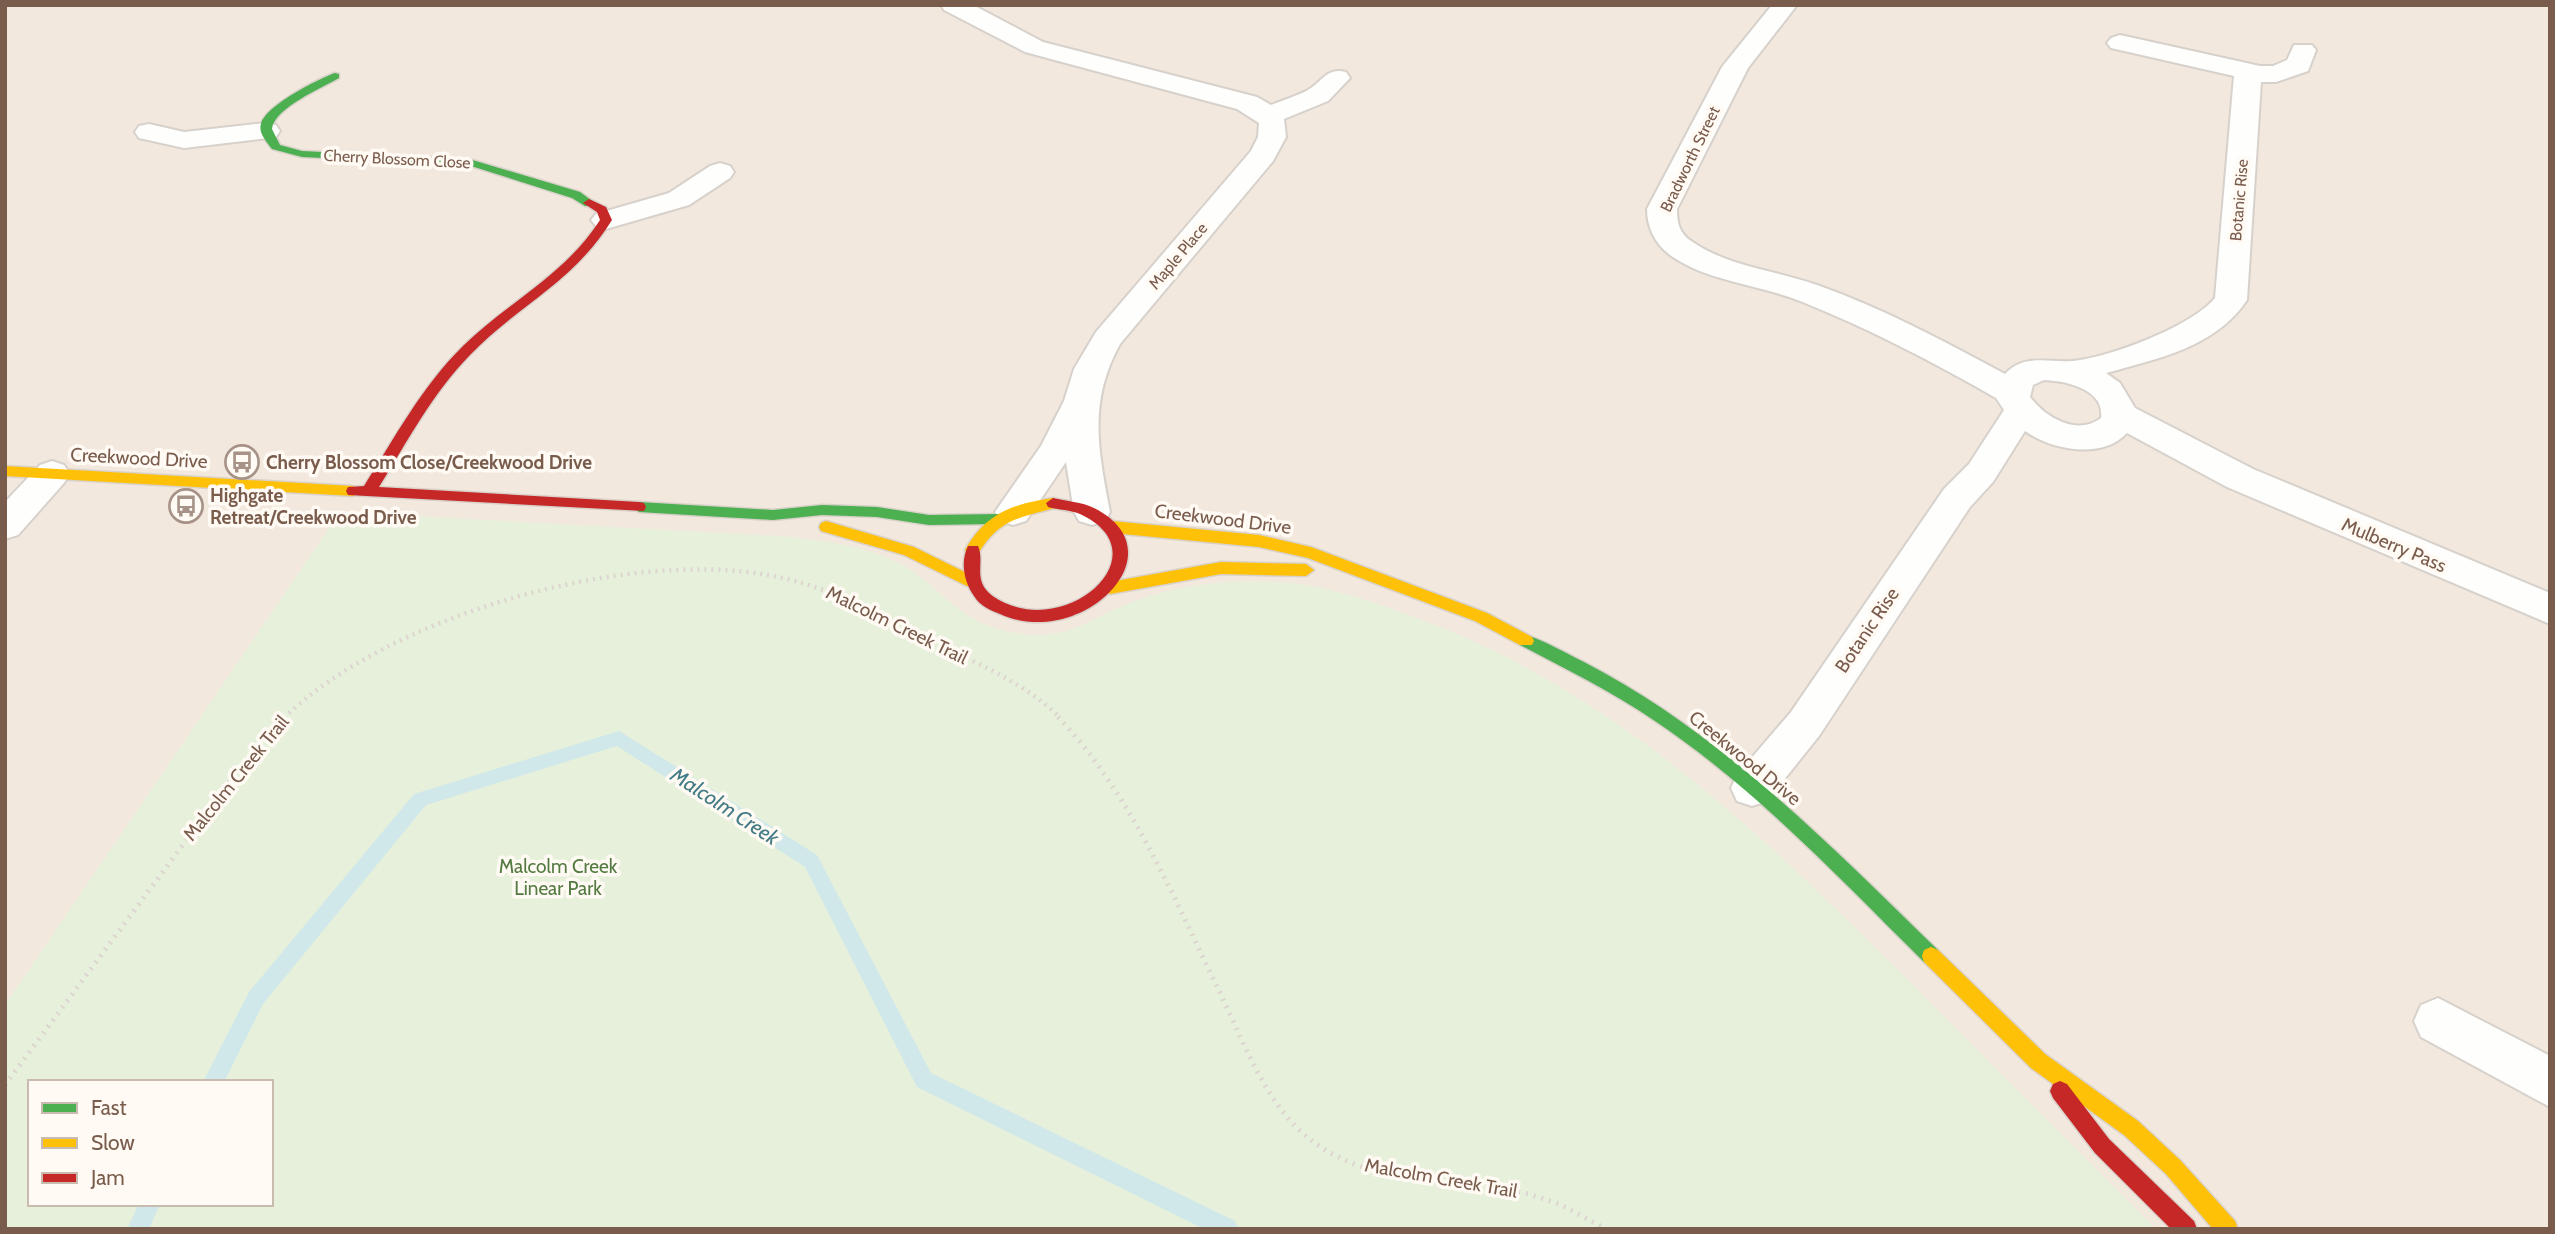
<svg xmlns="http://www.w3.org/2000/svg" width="2555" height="1234" font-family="Cabin,sans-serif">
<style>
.residential{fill:#f2e8de;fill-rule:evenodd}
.green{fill:#e7f0db;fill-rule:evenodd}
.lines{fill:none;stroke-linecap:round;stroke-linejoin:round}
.stream{fill:#d0e8ea;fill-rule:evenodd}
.street-casing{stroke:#d7d1cb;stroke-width:4}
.fast-casing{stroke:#d9d2cb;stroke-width:3}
.slow-casing{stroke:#d9d2cb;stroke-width:3}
.jam-casing{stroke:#d9d2cb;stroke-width:3}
.path-far1{stroke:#dcd5d0;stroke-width:4.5;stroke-dasharray:2 5;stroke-linecap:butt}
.path{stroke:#dcd5d0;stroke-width:5;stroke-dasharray:2 6;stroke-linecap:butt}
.street{fill:#fefefd;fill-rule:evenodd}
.fast{fill:#4caf50;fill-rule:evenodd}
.slow{fill:#ffc107;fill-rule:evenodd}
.jam{fill:#c62828;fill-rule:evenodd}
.labels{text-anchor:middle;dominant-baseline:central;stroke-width:7;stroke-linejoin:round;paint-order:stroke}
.far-street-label{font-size:16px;fill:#7a5c4d;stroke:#fffaf3}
.street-label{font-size:19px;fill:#7a5c4d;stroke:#fffaf3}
.poi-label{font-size:19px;font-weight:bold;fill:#7a5c4d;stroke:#fffaf3;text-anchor:start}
.park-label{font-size:19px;fill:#537a41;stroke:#fffaf3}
.water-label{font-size:21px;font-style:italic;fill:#437c86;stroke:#fffaf3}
</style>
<rect width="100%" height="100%" fill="#f9f5f0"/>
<path class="residential" d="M5 5H2550V1229H5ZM30 1082H271V1204H30Z"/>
<path class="green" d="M340 512 779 536C823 541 867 544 906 567 928 580 944 599 964 613 983 627 1011 634 1034 635 1072 637 1101 613 1135 601 1183 583 1239 578 1290 583 1333 587 1376 603 1417 618 1615 691 1764 836 1911 983 1992 1065 2074 1147 2156 1229H5V1005ZM30 1082H271V1204H30Z"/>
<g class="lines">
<g class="stream">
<path d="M619 731 817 855 931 1073 1235 1221 1238 1229H1204L917 1087 805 867 617 746 426 805 263 1004 224 1082H203L249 992 414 794Z"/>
<path d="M139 1204H160L149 1229H127Z"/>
</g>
<g class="street-casing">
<g id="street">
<path d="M941 5H973L1043 42 1257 97 1271 105C1283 100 1297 96 1308 90 1323 81 1327 67 1346 72L1350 78 1328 101 1284 119 1286 137 1273 161 1120 344C1088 402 1098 449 1110 512L1105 521 1092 525 1079 521 1074 512 1066 462 1026 521 1013 525 1000 521 995 512 1041 446 1064 401 1074 369 1096 332 1251 151 1258 137 1259 123 1237 109 1025 52 944 10Z"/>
<path d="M1772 5H1797L1748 68 1677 209C1677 223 1679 233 1691 241 1728 267 1775 270 1817 285 1882 308 1944 341 2005 374 2024 353 2049 363 2072 361 2109 358 2192 326 2215 298L2234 76 2111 48 2107 43 2111 38 2120 35 2260 66H2273L2287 60 2294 45H2312L2316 50 2308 71 2276 82H2261L2247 300C2216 347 2157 359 2106 373L2120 383 2135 408 2253 469 2550 593V624L2227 487 2127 433C2102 460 2052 450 2025 431L1993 482 1970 507 1819 736 1767 801 1752 806 1737 801 1731 788 1737 775 1791 712 1944 489 1969 464 2004 410 1996 398C1933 362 1868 328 1800 301 1758 284 1708 282 1670 255 1655 244 1647 227 1647 209L1722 67ZM2044 380C2066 381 2105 389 2101 418 2077 436 2046 418 2030 397L2033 385Z"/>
<path d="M266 123 276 125 280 131 276 137 184 148 139 138 135 132 139 126 149 124 184 132Z"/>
<path d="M720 163 730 166 734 172 730 178 689 205 606 229 596 226 591 220 596 214 669 193 710 166Z"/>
<path d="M52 461 64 465 70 474 64 483 18 535 5 539V502L40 465Z"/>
<path d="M2438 998 2550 1056V1107L2421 1037 2414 1021 2421 1005Z"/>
</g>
</g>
<g class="fast-casing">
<g id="fast">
<path d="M335 73 339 74V78C322 88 274 108 272 129L280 145 302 151 469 159 580 192 595 203 593 206H585L572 198 468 165 302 157 272 149C267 142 258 133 261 124 265 106 318 79 335 73Z"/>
<path d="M639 502 773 510 822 505 877 507 929 515 998 514 1005 519 998 524 929 525 877 517 822 515 773 520 639 512 632 507Z"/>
<path d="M1526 635C1546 641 1565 653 1584 662 1720 732 1829 844 1938 950L1940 956 1938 962 1931 965 1924 962C1839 878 1755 788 1655 721 1612 692 1566 669 1520 645L1518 641 1520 637Z"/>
</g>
</g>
<g class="slow-casing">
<g id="slow">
<path d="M5 466 353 486 360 491 353 496 5 476Z"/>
<path d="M1053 498 1060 503 1058 507C1021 518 1000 517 978 554H968L965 550C986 513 1012 504 1053 498Z"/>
<path d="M826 521 914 547 977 578 980 582 977 586H967L904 555 821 531 819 527 821 523Z"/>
<path d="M1112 521 1259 535 1311 547 1487 613 1532 637 1534 641 1532 645H1520L1475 621 1308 558 1259 547 1112 533 1105 527Z"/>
<path d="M1221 562 1306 564 1314 570 1306 576 1221 574 1110 594 1102 588 1110 582Z"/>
<path d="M1931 947 1938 950 2045 1054 2138 1121 2180 1160 2235 1221 2238 1229H2213L2166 1174 2124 1135 2031 1068 1924 962 1922 956 1924 950Z"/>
</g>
</g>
<g class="jam-casing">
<g id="jam">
<path d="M589 199 606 207 612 220C572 284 519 304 470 355 432 394 407 442 379 487L639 502 644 503 646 507 644 511 348 495 346 491 348 487 364 486C394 439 422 386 463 346 508 302 565 275 600 220L597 212 583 203Z"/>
<path d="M1053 498C1066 501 1082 502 1094 508 1182 552 1081 651 1000 614 990 610 980 606 974 596 964 582 960 562 968 546H978C984 559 976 574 984 587 989 595 997 599 1005 603 1073 634 1158 554 1084 516 1074 510 1059 510 1048 507L1046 503Z"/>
<path d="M2060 1081 2067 1084 2109 1139 2194 1221 2197 1229H2171L2095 1153 2053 1098 2050 1091 2053 1084Z"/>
</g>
</g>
<path class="path-far1" d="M284 718C388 616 624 549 768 575 830 586 887 617 943 646 984 667 1028 685 1060 718"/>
<g class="path">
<path d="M1058 717C1130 792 1174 898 1219 991 1242 1038 1261 1092 1298 1129 1317 1147 1338 1158 1362 1167L1529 1194 1559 1204 1606 1229"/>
<path d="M5 1085 239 769 285 717"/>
</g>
<use href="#street" class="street"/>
<use href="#fast" class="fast"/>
<use href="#slow" class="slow"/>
<use href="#jam" class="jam"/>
</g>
<defs>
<g id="bus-ring" transform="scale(1.75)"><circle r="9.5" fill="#fffaf3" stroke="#a69286" stroke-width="1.5"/><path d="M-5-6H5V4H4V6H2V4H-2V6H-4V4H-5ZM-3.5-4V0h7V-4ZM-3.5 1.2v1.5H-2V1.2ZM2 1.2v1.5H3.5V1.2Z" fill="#a69286"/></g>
</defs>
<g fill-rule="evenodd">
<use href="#bus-ring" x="242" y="462"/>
<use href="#bus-ring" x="186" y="506"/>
</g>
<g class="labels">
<g class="far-street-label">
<text transform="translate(397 159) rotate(3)">Cherry Blossom Close</text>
<text transform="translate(1690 159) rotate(-64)">Bradworth Street</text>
<text transform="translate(2239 200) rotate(-85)">Botanic Rise</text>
<text transform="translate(1178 256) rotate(-50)">Maple Place</text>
</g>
<g class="street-label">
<text transform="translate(139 458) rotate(3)">Creekwood Drive</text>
<text transform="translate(1223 519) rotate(7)">Creekwood Drive</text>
<text transform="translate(2394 545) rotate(23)">Mulberry Pass</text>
<text transform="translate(897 625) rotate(26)">Malcolm Creek Trail</text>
<text transform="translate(1867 630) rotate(-56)">Botanic Rise</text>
<text transform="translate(1745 758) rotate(39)">Creekwood Drive</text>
<text transform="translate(236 778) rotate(-51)">Malcolm Creek Trail</text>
<text transform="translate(1441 1178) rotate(10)">Malcolm Creek Trail</text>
</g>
<g class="poi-label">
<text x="266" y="462">Cherry Blossom Close/Creekwood Drive</text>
<text x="210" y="495">Highgate<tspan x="210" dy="22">Retreat/Creekwood Drive</tspan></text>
</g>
<g class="park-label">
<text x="558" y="866">Malcolm Creek<tspan x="558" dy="22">Linear Park</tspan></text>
</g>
<g class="water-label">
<text transform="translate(725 806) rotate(33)">Malcolm Creek</text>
</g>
</g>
<rect width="2555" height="1234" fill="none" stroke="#7a5c4d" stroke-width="14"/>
<rect x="28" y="1080" width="245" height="126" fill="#fffaf3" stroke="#cabbb1" stroke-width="2"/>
<rect x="42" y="1103" width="35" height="10" fill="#4caf50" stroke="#cabbb1" stroke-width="2"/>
<text x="91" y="1115" font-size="21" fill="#7a5c4d">Fast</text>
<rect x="42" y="1138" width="35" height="10" fill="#ffc107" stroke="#cabbb1" stroke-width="2"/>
<text x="91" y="1150" font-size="21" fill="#7a5c4d">Slow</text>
<rect x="42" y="1173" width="35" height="10" fill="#c62828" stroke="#cabbb1" stroke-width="2"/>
<text x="91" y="1185" font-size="21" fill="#7a5c4d">Jam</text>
</svg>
